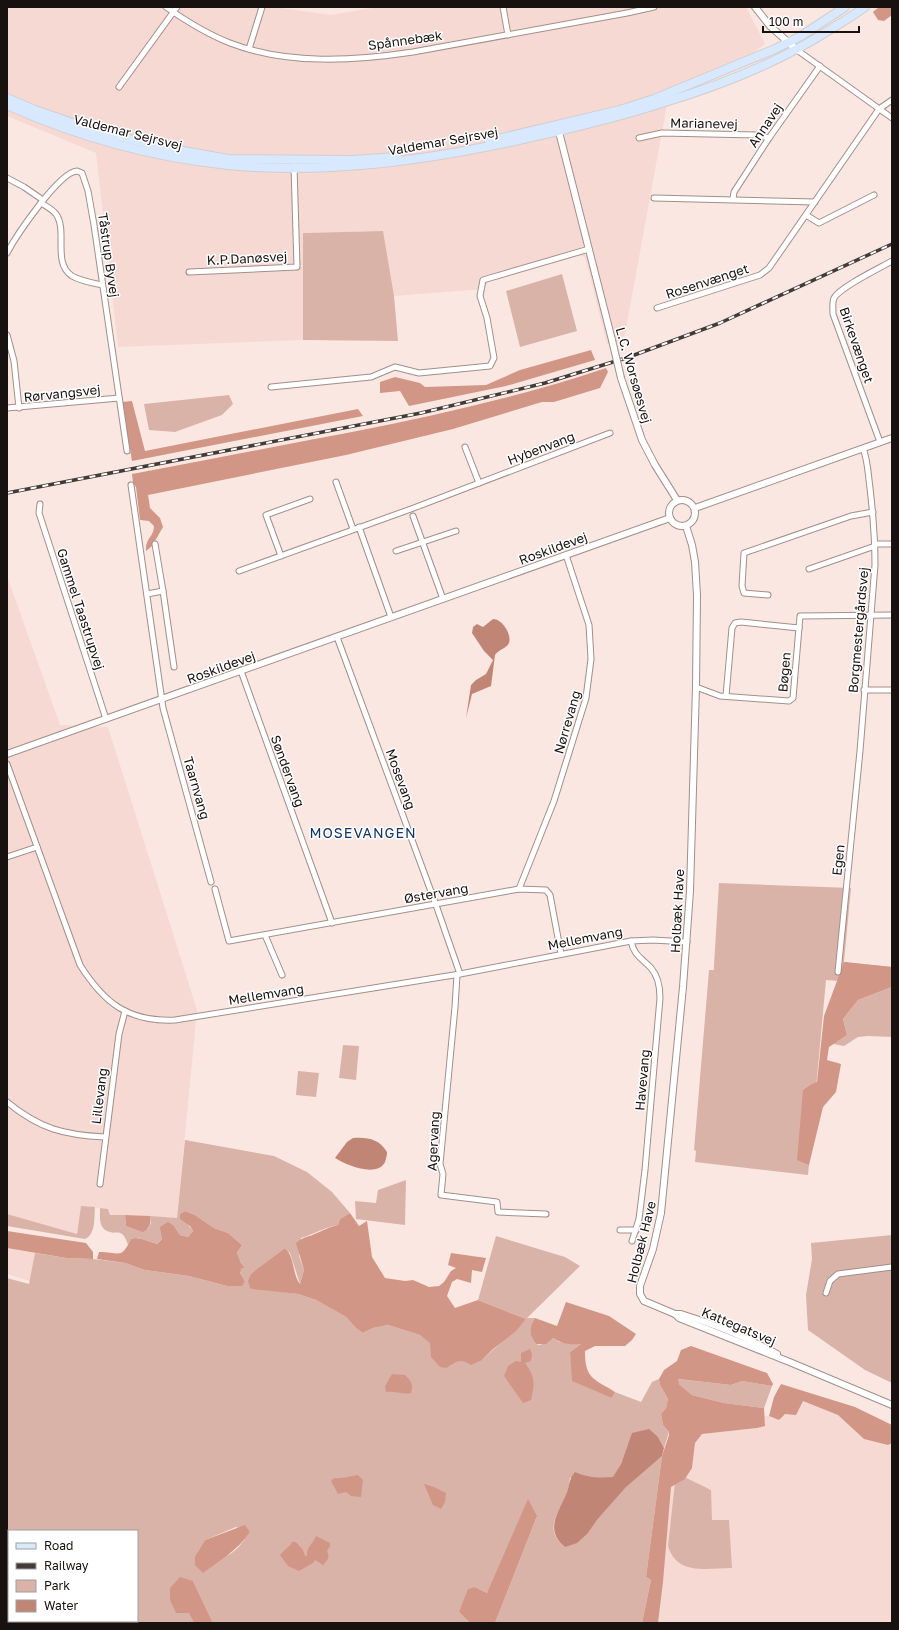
<svg xmlns="http://www.w3.org/2000/svg" width="899" height="1630" font-family="'Golos Text',sans-serif">
<style>
.built{fill:#f6d9d2}
.green{fill:#dab3a8;fill-rule:evenodd}
.forest{fill:#d29686}
.water{fill:#c18576}
.lines{fill:none;stroke-linecap:round;stroke-linejoin:round}
.minor-casing{stroke:#a28f8a;stroke-width:7}
.tertiary-casing{stroke:#a28f8a;stroke-width:8}
.primary-casing{stroke:#d1cfcf;stroke-width:10}
.minor{stroke:#fff;stroke-width:5}
.tertiary{stroke:#fff;stroke-width:6}
.primary{stroke:#d8e8ff;stroke-width:8}
.rail-casing{stroke:#433b38;stroke-width:3.5}
.rail{stroke:#fff;stroke-width:2;stroke-dasharray:6;stroke-linecap:butt}
.tertiary-bridge-casing{stroke:#a28f8a;stroke-width:8;stroke-linecap:butt}
.tertiary-bridge{stroke:#fff;stroke-width:6}
.labels{text-anchor:middle;dominant-baseline:central;stroke-width:3;stroke-linejoin:round;paint-order:stroke}
.street-label{font-size:13px;fill:#17110f;stroke:#fff}
.neighbourhood-label{font-size:14px;letter-spacing:1px;fill:#11366a;stroke:#fff}
</style>
<rect width="100%" height="100%" fill="#fbe7e1"/>
<g class="built">
<path d="M7 7H275L331 15 378 7H746L765 44 750 55 670 88 625 334 621 340 607 344 585 257 578 255 489 282 484 289 394 296 382 231 303 233V340L118 347 96 153 7 116Z"/>
<path d="M7 576 60 725 108 727 197 1010 177 1218 125 1215H110L108 1209 81 1206 77 1234 7 1214Z"/>
<path d="M7 1248 35 1253 30 1281 7 1274Z"/>
<path d="M803 1401 838 1415 864 1439 888 1445 892 1443V1623H658L671 1487 685 1479 692 1468 695 1443 702 1434 757 1428 765 1425 764 1416H769L779 1420 784 1414Z"/>
</g>
<g class="green">
<path d="M383 231 394 296 398 341 303 340V233Z"/>
<path d="M562 274 577 331 520 347 506 291Z"/>
<path d="M229 395 233 404 222 415 175 432 149 430 144 404Z"/>
<path d="M719 883 851 888 844 962 892 967V985L826 980 808 1175 695 1162 696 1151 694 1150 709 970H714V965Z"/>
<path d="M892 987V1037L868 1036 858 1037 844 1046 833 1044 847 1035 843 1019 858 1000Z"/>
<path d="M343 1045 359 1046 356 1080 339 1078Z"/>
<path d="M298 1071 319 1073 316 1097 296 1095Z"/>
<path d="M185 1140 274 1156 307 1172 332 1192 350 1213 340 1219 338 1225C325 1227 314 1234 301 1238L299 1256 304 1270 300 1284 290 1253 285 1248 251 1274 250 1288 298 1294 316 1300 346 1317 356 1328 363 1333 373 1328 388 1325 420 1335 432 1343 447 1368 456 1361 482 1360 526 1319 478 1300 496 1236 565 1257 580 1266 527 1318H535C528 1328 529 1335 536 1344L540 1345 553 1338 559 1342 581 1344 570 1352 571 1361 612 1398 615 1392 641 1402 652 1382 659 1379 660 1385 668 1399 666 1408 661 1414 663 1425 669 1432 664 1448 658 1437 628 1445 621 1464 615 1475 612 1484C596 1478 588 1476 570 1478 569 1483 569 1489 567 1494 558 1513 543 1530 565 1547L597 1520 635 1476 646 1469 662 1456 646 1577 651 1580 642 1623H495L537 1516 487 1593 475 1587 459 1612 470 1623H213L193 1581 189 1612 194 1623H7V1278L29 1284 35 1253 66 1258 93 1259 125 1263 145 1270 189 1276 227 1286 245 1281 240 1273 242 1268H245L241 1263 237 1253 242 1245 228 1233 214 1228 195 1215 185 1211 180 1214 193 1231 188 1237 180 1235 174 1226 157 1244 142 1239 135 1238 131 1239 128 1245C127 1242 125 1236 122 1234 118 1231 114 1234 110 1232 98 1229 100 1217 100 1208L108 1209 110 1215H125L126 1226 148 1229 151 1223 150 1216 177 1218ZM236 1527 250 1532C244 1540 235 1555 224 1556 215 1558 204 1556 195 1556L205 1540ZM9 1531H137V1621H9Z"/>
<path d="M406 1180 405 1225 356 1219 355 1201 376 1203 378 1190Z"/>
<path d="M81 1206 95 1207C94 1218 96 1234 85 1239L7 1226V1214L77 1234Z"/>
<path d="M892 1235V1383L865 1370 808 1330 806 1295 812 1259 811 1243Z"/>
<path d="M677 1379 731 1385 742 1381 772 1386 764 1408 724 1403 692 1395 679 1384Z"/>
<path d="M676 1473 711 1490 712 1520H729L732 1568C707 1568 677 1576 668 1546Z"/>
</g>
<g class="forest">
<path d="M879 7H892V15L884 21 878 20 873 12Z"/>
<path d="M591 350 595 360 506 386 409 406 400 391 380 393V382L395 377 420 383 425 387 486 385 520 370Z"/>
<path d="M606 368 608 372 600 388 554 402H542L453 429 346 455 148 495 150 508 160 518 163 527 152 546 146 551C145 538 154 537 154 526L149 521 140 520 136 487 133 483 132 474C205 460 278 446 352 432 438 415 523 396 606 368Z"/>
<path d="M132 401 145 451 358 409 363 416 132 461 122 402Z"/>
<path d="M844 962 892 967V987L858 1000 843 1019 847 1035 829 1047 827 1060 841 1064 836 1092 823 1107 809 1165 797 1160 803 1090 812 1084 817 1082 824 1016Z"/>
<path d="M185 1211 195 1215 214 1228 228 1233 242 1245 237 1253 241 1263 245 1268H242L240 1273 245 1281 242 1286H227L189 1276 145 1270 125 1263 97 1259 99 1252C120 1252 121 1260 131 1239L135 1238 142 1239 157 1244 162 1239 160 1227 168 1222 174 1226 180 1235 188 1237 193 1231 190 1226 180 1219V1214Z"/>
<path d="M350 1213 359 1226 367 1221 372 1257 385 1278 405 1281 413 1280 429 1287 439 1286 444 1282 451 1271 456 1268 448 1265 451 1253 486 1258 482 1272 472 1270 471 1283 457 1279 452 1282 447 1296 455 1308 478 1300 526 1319 516 1331 493 1349 482 1360 471 1365C460 1358 457 1361 447 1368L440 1367 431 1357 430 1343 420 1335 388 1325 373 1328 363 1333 356 1328 346 1317 316 1300 298 1294 252 1289 250 1288 248 1281 251 1274 257 1269 285 1248C295 1257 292 1274 300 1284L304 1270 296 1243C302 1237 309 1237 317 1233 324 1230 329 1227 338 1225L340 1219Z"/>
<path d="M125 1215 150 1216C151 1224 150 1228 143 1232L126 1226Z"/>
<path d="M7 1231 86 1243 93 1252V1259L66 1258 7 1248Z"/>
<path d="M566 1302 609 1316 636 1334 632 1340 625 1346H595L585 1351C585 1379 593 1378 615 1392L612 1398 572 1381 570 1352 581 1344C570 1345 562 1344 553 1338L546 1344H536C529 1335 528 1328 535 1318L557 1326Z"/>
<path d="M691 1346 767 1373 773 1384 772 1386 742 1381 731 1385 678 1379 679 1384 692 1395 724 1403 764 1408 765 1426 757 1428 702 1434 695 1443 692 1468 685 1479 671 1487 663 1582 658 1623H642L651 1580 646 1577 662 1456 669 1435V1432L663 1425 661 1414 666 1408 668 1399 660 1385 659 1379 664 1370 677 1361 681 1350Z"/>
<path d="M530 1349 532 1354 531 1361 525 1363C535 1376 535 1384 531 1400L523 1403 504 1376 508 1366 516 1361 521 1362V1353Z"/>
<path d="M392 1374 405 1375C411 1381 414 1384 411 1393 404 1395 395 1391 386 1392L385 1386Z"/>
<path d="M781 1384 855 1407 892 1425V1443L888 1445 864 1439 838 1415 803 1401 796 1415 785 1414 779 1420 769 1416 774 1397Z"/>
<path d="M358 1475 363 1480 361 1497 351 1496 346 1492 338 1494 331 1481 334 1478C343 1479 349 1476 358 1475Z"/>
<path d="M424 1484 434 1487 446 1493 445 1502 441 1509 433 1505Z"/>
<path d="M528 1499 537 1516 495 1623H470L459 1612 468 1589 475 1587 487 1593Z"/>
<path d="M245 1525 250 1532C238 1550 220 1560 203 1573L195 1565V1556L205 1540Z"/>
<path d="M316 1536 330 1543V1546L327 1551C330 1557 328 1560 323 1565L315 1560 313 1563 299 1571 288 1566 280 1555C284 1550 290 1547 292 1542H296L303 1550 305 1556H307C306 1547 313 1544 316 1536Z"/>
<path d="M180 1577 193 1581 213 1623H194L189 1613H176L170 1600V1588Z"/>
</g>
<g class="water">
<path d="M493 619C502 619 512 634 509 643 507 648 498 650 495 655L491 686 472 694 466 718 471 685 476 680 486 674 493 660 484 651 472 633 473 627 477 624 483 627Z"/>
<path d="M353 1138C368 1137 379 1139 387 1152 387 1155 386 1159 385 1162 377 1178 346 1165 335 1158L347 1142Z"/>
<path d="M649 1429 658 1437 664 1448 662 1456 626 1487 597 1520 587 1534 577 1543 565 1547C545 1531 557 1514 566 1495 570 1486 568 1480 575 1472 588 1478 600 1478 613 1477L621 1464 632 1433Z"/>
</g>
<g class="lines">
<g class="minor-casing">
<g id="minor">
<path d="M166 7C186 21 207 34 230 43 288 65 353 61 413 52L627 13 654 7"/>
<path d="M503 7 508 35"/>
<path d="M249 49 262 7"/>
<path d="M797 50 892 118"/>
<path d="M119 87 177 7"/>
<path d="M639 138 662 133 756 135 769 138"/>
<path d="M7 178 24 187 43 200"/>
<path d="M654 198 815 202"/>
<path d="M733 199 734 192 769 138 820 66"/>
<path d="M41 203C46 206 52 209 56 214 68 231 52 263 72 276 81 281 92 283 102 285"/>
<path d="M806 215 819 223 874 195"/>
<path d="M7 253C16 236 59 172 77 171L82 173 88 191 94 225 127 451"/>
<path d="M189 272 297 267 294 166"/>
<path d="M657 308 760 275 769 268 879 109 892 100"/>
<path d="M7 335 14 361 19 408"/>
<path d="M271 387 371 377 395 367 419 373 490 366 494 358 487 318 480 296 483 280 589 249"/>
<path d="M7 408 119 398"/>
<path d="M880 442 833 314C833 308 832 303 834 298 840 287 880 268 892 261"/>
<path d="M465 447 479 483"/>
<path d="M336 482 353 529"/>
<path d="M131 485 163 708 211 882"/>
<path d="M40 504 39 513 106 719"/>
<path d="M413 516 443 599"/>
<path d="M359 527 391 617"/>
<path d="M155 544 163 591"/>
<path d="M875 544H892"/>
<path d="M396 551 456 531"/>
<path d="M281 556 266 515 310 499"/>
<path d="M809 569 875 546"/>
<path d="M239 571 411 509 610 433"/>
<path d="M147 594 163 591 174 667"/>
<path d="M768 595 744 593 742 586 744 553 851 516 873 512"/>
<path d="M337 637 436 905 460 974"/>
<path d="M241 671 332 923"/>
<path d="M696 687 720 696 789 701 793 698 800 616 892 615"/>
<path d="M864 690H892"/>
<path d="M726 696 732 628 735 623 741 622 799 628"/>
<path d="M7 764 80 965C104 1003 128 1022 175 1020L460 974 631 941 653 940 687 942"/>
<path d="M7 857 37 847"/>
<path d="M215 889 229 941 519 889 546 890 550 895 561 954"/>
<path d="M519 889 554 801 586 698 591 659 589 625 566 555"/>
<path d="M265 935 282 975"/>
<path d="M631 941C634 956 642 958 651 968 659 977 660 988 660 998L645 1170 639 1219 632 1241"/>
<path d="M838 972 860 751 875 565C875 539 873 514 870 488 868 474 868 461 863 448"/>
<path d="M457 975 455 1007 440 1164 443 1174 441 1195 497 1202 498 1212 546 1214"/>
<path d="M7 1102C40 1129 64 1135 105 1137"/>
<path d="M100 1184 119 1034 125 1011"/>
<path d="M620 1230H636"/>
<path d="M826 1293 830 1281 838 1274 892 1267"/>
</g>
</g>
<g class="tertiary-casing">
<g id="tertiary">
<path d="M755 7 770 26 797 50"/>
<path d="M558 128 612 340"/>
<path d="M621 378 642 440 655 465 677 500"/>
<circle cx="682" cy="513" r="13"/>
<path d="M695 508 892 438"/>
<path d="M686 526 692 545 695 562 697 595 696 687 690 891 683 987 661 1213 653 1249 640 1286V1294L644 1301 675 1314 679 1318 792 1363 892 1405"/>
<path d="M7 754 670 518"/>
<path d="M675 1314H681C714 1324 746 1337 777 1354"/>
</g>
</g>
<g class="primary-casing">
<g id="primary">
<path d="M7 98 35 110 90 129 161 147 228 159 352 160 397 157"/>
<path d="M7 105C76 136 152 157 228 165 324 174 416 162 510 142 561 131 612 119 662 103 722 85 778 63 831 29 842 22 854 15 865 7"/>
<path d="M489 141 620 110 654 99 775 49 801 36 845 7"/>
</g>
</g>
<use href="#minor" class="minor"/>
<use href="#tertiary" class="tertiary"/>
<use href="#primary" class="primary"/>
<g class="rail-casing">
<path id="rail" d="M7 493 421 413 545 383 629 357 720 323 892 244"/>
</g>
<use href="#rail" class="rail"/>
<g class="tertiary-bridge-casing">
<path id="tertiary-bridge" d="M612 340 621 378"/>
</g>
<use href="#tertiary-bridge" class="tertiary-bridge"/>
</g>
<g class="labels">
<g class="street-label">
<text transform="translate(405 40) rotate(-8)">Spånnebæk</text>
<text transform="translate(704 123) rotate(1)">Marianevej</text>
<text transform="translate(765 125) rotate(-56)">Annavej</text>
<text transform="translate(128 132) rotate(14)">Valdemar Sejrsvej</text>
<text transform="translate(443 141) rotate(-10)">Valdemar Sejrsvej</text>
<text transform="translate(109 255) rotate(82)">Tåstrup Byvej</text>
<text transform="translate(247 258) rotate(-3)">K.P.Danøsvej</text>
<text transform="translate(707 281) rotate(-18)">Rosenvænget</text>
<text transform="translate(857 345) rotate(71)">Birkevænget</text>
<text transform="translate(634 375) rotate(74)">L.C. Worsøesvej</text>
<text transform="translate(62 393) rotate(-6)">Rørvangsvej</text>
<text transform="translate(541 448) rotate(-21)">Hybenvang</text>
<text transform="translate(553 548) rotate(-20)">Roskildevej</text>
<text transform="translate(81 609) rotate(72)">Gammel Taastrupvej</text>
<text transform="translate(858 630) rotate(-85)">Borgmestergårdsvej</text>
<text transform="translate(221 667) rotate(-20)">Roskildevej</text>
<text transform="translate(784 672) rotate(-85)">Bøgen</text>
<text transform="translate(567 722) rotate(-74)">Nørrevang</text>
<text transform="translate(288 771) rotate(70)">Søndervang</text>
<text transform="translate(401 779) rotate(70)">Mosevang</text>
<text transform="translate(197 788) rotate(74)">Taarnvang</text>
<text transform="translate(838 860) rotate(-84)">Egen</text>
<text transform="translate(436 893) rotate(-10)">Østervang</text>
<text transform="translate(677 911) rotate(-87)">Holbæk Have</text>
<text transform="translate(585 938) rotate(-11)">Mellemvang</text>
<text transform="translate(266 994) rotate(-9)">Mellemvang</text>
<text transform="translate(642 1080) rotate(-85)">Havevang</text>
<text transform="translate(99 1096) rotate(-83)">Lillevang</text>
<text transform="translate(433 1141) rotate(-87)">Agervang</text>
<text transform="translate(641 1242) rotate(-76)">Holbæk Have</text>
<text transform="translate(739 1326) rotate(23)">Kattegatsvej</text>
</g>
<g class="neighbourhood-label">
<text x="363" y="832">MOSEVANGEN</text>
</g>
</g>
<rect width="899" height="1630" fill="none" stroke="#17110f" stroke-width="16"/>
<rect x="8" y="1530" width="130" height="92" fill="#ffffff" stroke="#a2a09f"/>
<rect x="16" y="1543" width="20" height="6" fill="#d8e8ff" stroke="#a2a09f"/>
<text x="44" y="1550" font-size="12" fill="#17110f">Road</text>
<rect x="16" y="1563" width="20" height="6" fill="#433b38" stroke="#a2a09f"/>
<text x="44" y="1570" font-size="12" fill="#17110f">Railway</text>
<rect x="16" y="1580" width="20" height="12" fill="#dab3a8" stroke="#a2a09f"/>
<text x="44" y="1590" font-size="12" fill="#17110f">Park</text>
<rect x="16" y="1600" width="20" height="12" fill="#c18576" stroke="#a2a09f"/>
<text x="44" y="1610" font-size="12" fill="#17110f">Water</text>
<path d="M763 26v6h96v-6" fill="none" stroke="#17110f" stroke-width="2"/>
<text x="769" y="26" font-size="12" fill="#17110f" stroke="#ffffff" stroke-width="3" paint-order="stroke">100 m</text>
</svg>
